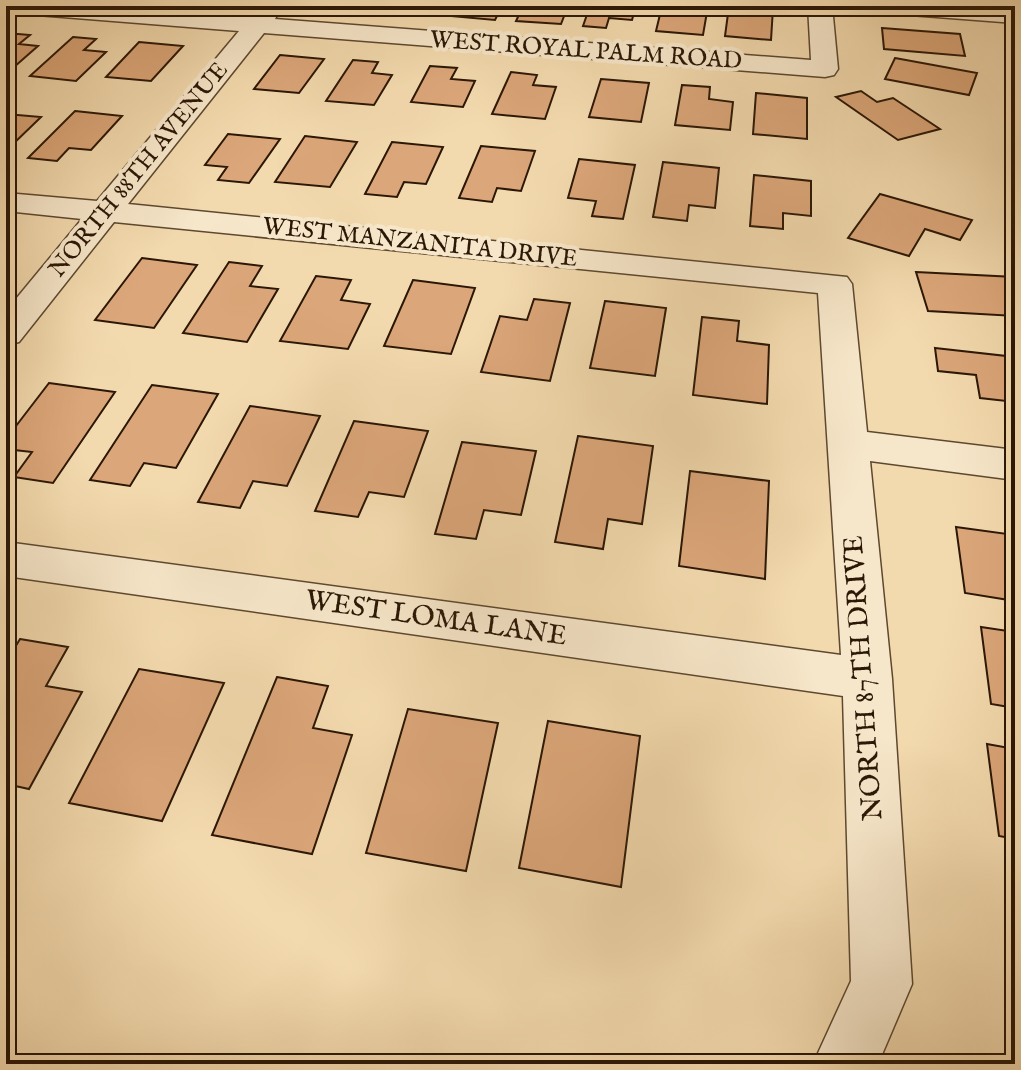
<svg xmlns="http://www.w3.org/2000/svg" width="1021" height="1070" font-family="'IM FELL English',serif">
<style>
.building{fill:#dba679;stroke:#2b1706;stroke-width:2}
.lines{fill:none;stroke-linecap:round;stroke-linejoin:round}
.minor-casing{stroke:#5d4830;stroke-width:3}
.minor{fill:#f7e7ca;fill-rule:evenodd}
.labels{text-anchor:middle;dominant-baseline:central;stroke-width:8;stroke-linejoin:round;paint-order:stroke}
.far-street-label{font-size:24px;fill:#2b1706;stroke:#f7e7ca}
.street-label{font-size:28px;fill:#2b1706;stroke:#f7e7ca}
</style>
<rect width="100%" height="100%" fill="#f3daae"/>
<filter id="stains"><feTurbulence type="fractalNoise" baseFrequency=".0025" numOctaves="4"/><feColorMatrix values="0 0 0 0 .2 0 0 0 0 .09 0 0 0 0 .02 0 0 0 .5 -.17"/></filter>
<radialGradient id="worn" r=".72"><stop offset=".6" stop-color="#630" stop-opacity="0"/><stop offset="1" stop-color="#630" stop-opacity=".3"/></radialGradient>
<g class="building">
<path d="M388 6H433L428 15 384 11Z"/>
<path d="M456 6H502L495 20 450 16Z"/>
<path d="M523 6H568L561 24 516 21Z"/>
<path d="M590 6H636L632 20 609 18 606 28 583 26Z"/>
<path d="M662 6H708L703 35 656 31Z"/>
<path d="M729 6 773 8 771 40 725 36Z"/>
<path d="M882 28 960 34 965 56 884 49Z"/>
<path d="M6 33 30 35 19 44 38 46 6 74Z"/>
<path d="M73 37 96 39 84 50 106 52 76 81 30 76Z"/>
<path d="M139 42 183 46 151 81 106 77Z"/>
<path d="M280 55 324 59 299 93 254 89Z"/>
<path d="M895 58 977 73 969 95 885 79Z"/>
<path d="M353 60 378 62 372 73 392 75 374 105 326 101Z"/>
<path d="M430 66 457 68 451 79 475 81 463 107 411 102Z"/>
<path d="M511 72 537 75 533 85 556 87 545 119 492 114Z"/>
<path d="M601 79 649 83 641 122 589 117Z"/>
<path d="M682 85 710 87 709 99 733 102 730 130 675 125Z"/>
<path d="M861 91 877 102 893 98 940 129 898 140 836 97Z"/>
<path d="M756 93 807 98V139L753 134Z"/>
<path d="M75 111 122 116 91 150 69 148 57 161 28 158Z"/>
<path d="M6 114 41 117 10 147H6Z"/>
<path d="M228 134 280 139 249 183 218 180 227 167 205 165Z"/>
<path d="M305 136 357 142 330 187 275 182Z"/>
<path d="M392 142 443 147 426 184 404 182 397 197 365 194Z"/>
<path d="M481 146 535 151 521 191 497 188 492 202 459 198Z"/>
<path d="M579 159 635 165 623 219 592 216 596 201 568 198Z"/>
<path d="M663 162 719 168 715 208 689 205 687 221 653 217Z"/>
<path d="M754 175 811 181V216L783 213V229L750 226Z"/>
<path d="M880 194 972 220 960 240 925 229 909 256 848 238Z"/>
<path d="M142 258 197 265 154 328 95 320Z"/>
<path d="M229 262 262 266 250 286 278 289 247 342 183 333Z"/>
<path d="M916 272 1015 277V316L928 311Z"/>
<path d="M316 276 351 280 341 300 370 304 348 349 280 341Z"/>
<path d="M413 280 475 288 451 354 384 346Z"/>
<path d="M534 299 570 303 550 381 481 372 500 316 527 320Z"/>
<path d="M605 301 666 308 655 376 590 368Z"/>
<path d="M702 317 739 321 737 341 769 345 767 404 693 395Z"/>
<path d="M935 348 1015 357V402L980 398 976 375 938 371Z"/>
<path d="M49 383 115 392 53 483 14 477 32 452 6 449V439Z"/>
<path d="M152 385 218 394 176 468 144 463 130 486 90 480Z"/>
<path d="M250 406 320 416 287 486 253 481 240 508 198 502Z"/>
<path d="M354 421 428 431 404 497 369 492 358 517 315 511Z"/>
<path d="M578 436 653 446 642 524 608 519 603 549 555 542Z"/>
<path d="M462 442 536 451 521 515 484 510 476 539 435 534Z"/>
<path d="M690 471 769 481 765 579 679 566Z"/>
<path d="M956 527 1015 535V601L965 593Z"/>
<path d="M981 627 1015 632V708L991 704Z"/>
<path d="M20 639 68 647 46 686 82 692 29 789 6 784V662Z"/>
<path d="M139 669 224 683 162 821 69 803Z"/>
<path d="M277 677 328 686 313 728 352 735 312 854 212 835Z"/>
<path d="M408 709 498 723 466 871 366 853Z"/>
<path d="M548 721 640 736 621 887 519 868Z"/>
<path d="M987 744 1015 749V839L999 836Z"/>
</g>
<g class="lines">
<g class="minor-casing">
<g id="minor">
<path d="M6 6H106L251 17 260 6H282L275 19 811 60 808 6H832L838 69 834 75 825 77 264 33 128 204 847 277 852 284 867 432 1015 450V480L870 461 892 679 912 984 878 1064H813L851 981 843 696 6 576V542L841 655 818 293 114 222 19 342 6 345V311L82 219 6 211V193L97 201 239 31 12 13 6 12Z"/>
<path d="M872 6 1015 9V23L884 13Z"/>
</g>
</g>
<use href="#minor" class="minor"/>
</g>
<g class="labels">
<g class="far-street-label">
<text transform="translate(586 51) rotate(4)">WEST ROYAL PALM ROAD</text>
<text transform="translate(139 170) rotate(-51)">NORTH 88TH AVENUE</text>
<text transform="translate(420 243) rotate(6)">WEST MANZANITA DRIVE</text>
</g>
<g class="street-label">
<text transform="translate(436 619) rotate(8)">WEST LOMA LANE</text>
<text transform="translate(864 678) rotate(-94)">NORTH 87TH DRIVE</text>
</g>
</g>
<rect width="1021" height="1070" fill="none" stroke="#f3daae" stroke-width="32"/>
<rect x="8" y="8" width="1005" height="1054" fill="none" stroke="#2b1706" stroke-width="4"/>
<rect x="16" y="16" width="989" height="1038" fill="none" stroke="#2b1706" stroke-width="2"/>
<rect width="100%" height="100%" filter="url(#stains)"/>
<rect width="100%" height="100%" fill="url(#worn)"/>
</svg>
